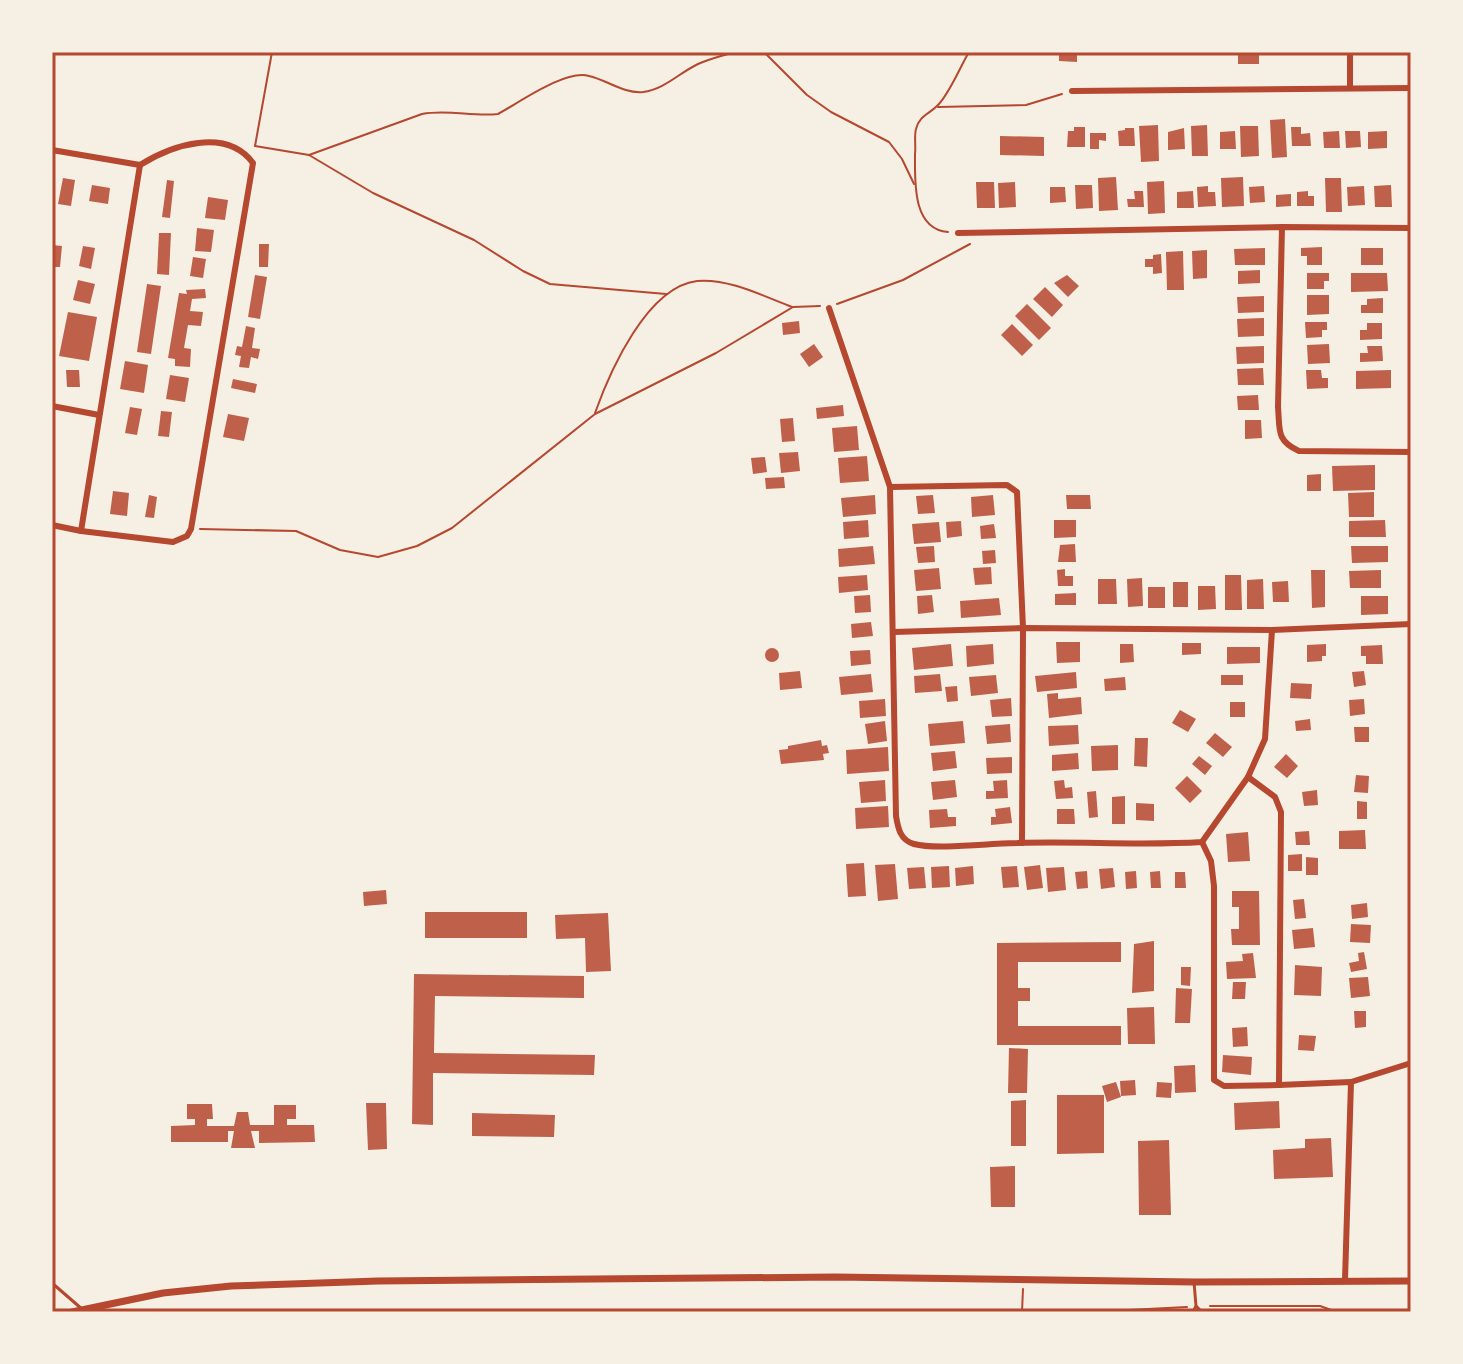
<svg xmlns="http://www.w3.org/2000/svg" width="1463" height="1364" font-family="'Fira Sans Condensed',sans-serif">
<style>
.building{fill:#bf614a}
.lines{fill:none;stroke-linecap:round;stroke-linejoin:round}
.path{stroke:#b5482f;stroke-width:2}
.service{stroke:#b5482f;stroke-width:3}
.minor{stroke:#b5482f;stroke-width:6}
.tertiary{stroke:#b5482f;stroke-width:7}
.neatline{fill:none;stroke:#b5482f;stroke-width:3}
</style>
<rect width="100%" height="100%" fill="#f6efe4"/>
<g class="building">
<path d="M1059 52H1077V62L1059 61Z"/>
<rect x="1238" y="52" width="21" height="12"/>
<path d="M1285 119 1287 157 1272 158 1270 120Z"/>
<path d="M1158 125 1159 161 1141 162 1139 126Z"/>
<path d="M1207 125 1208 156H1192L1191 126Z"/>
<path d="M1240 126H1258L1259 156 1241 157Z"/>
<path d="M1074 127H1085V147H1067L1068 131H1074Z"/>
<path d="M1291 127H1301V134L1310 133 1311 146H1292Z"/>
<path d="M1125 128H1134L1135 146H1119L1118 131 1125 130Z"/>
<path d="M1184 128 1185 149 1168 150V132Z"/>
<path d="M1235 131 1236 149H1220V132Z"/>
<path d="M1339 131 1340 148H1324L1323 132Z"/>
<path d="M1345 131H1360L1361 147 1346 148Z"/>
<path d="M1387 131V148L1368 149V132Z"/>
<path d="M1090 133H1106V141L1099 140V149H1090Z"/>
<path d="M1000 136 1044 137V156L1000 155Z"/>
<path d="M1116 177 1118 210 1099 211 1098 178Z"/>
<path d="M1243 177 1244 206 1222 207 1221 178Z"/>
<path d="M63 178 75 180 71 206 58 204Z"/>
<path d="M1325 178H1341L1342 212H1326Z"/>
<path d="M167 180 174 181 170 218 162 217Z"/>
<path d="M1164 181 1165 213 1148 214 1147 182Z"/>
<path d="M976 182H994L995 208H977Z"/>
<path d="M1015 182 1016 207 999 208 998 183Z"/>
<path d="M92 185 110 188 108 204 89 201Z"/>
<path d="M1075 185H1092L1093 208 1076 209Z"/>
<path d="M1391 185 1392 207H1375L1374 186Z"/>
<path d="M1208 186V192H1215L1216 206 1198 207 1197 187Z"/>
<path d="M1264 186 1265 202 1250 203 1249 187Z"/>
<path d="M1364 186 1365 205 1348 206 1347 187Z"/>
<path d="M1050 187H1065L1066 202 1050 203Z"/>
<path d="M1134 191H1143L1144 207H1128L1127 199H1135Z"/>
<path d="M1193 191 1194 208H1177V192Z"/>
<path d="M1308 191V196H1314V206H1297V192Z"/>
<path d="M1291 194V206L1276 207V195Z"/>
<path d="M208 197 228 200 225 220 205 218Z"/>
<path d="M197 228 214 230 211 252 195 251Z"/>
<path d="M159 233H171L169 275 157 274Z"/>
<path d="M259 244H269L268 267H259Z"/>
<path d="M52 245 62 246 60 267H52Z"/>
<path d="M83 246 95 248 91 269 79 266Z"/>
<path d="M1322 247V265H1307V256H1301V248Z"/>
<path d="M1265 248V265H1235L1234 249Z"/>
<rect x="1361" y="248" width="22" height="17"/>
<path d="M1207 250V278L1193 279 1192 251Z"/>
<path d="M1183 251 1184 290H1167L1166 252Z"/>
<path d="M1161 254 1162 273 1153 274V267H1145V259H1153V255Z"/>
<path d="M193 257 206 259 203 278 190 276Z"/>
<path d="M1260 270V283L1238 284V271Z"/>
<path d="M1307 273H1329V281H1324V289H1307Z"/>
<path d="M1351 273H1387L1388 291 1351 292Z"/>
<path d="M255 275 267 277 260 319 248 317Z"/>
<path d="M1067 275 1079 286 1068 297 1054 283Z"/>
<path d="M78 280 95 284 90 304 73 300Z"/>
<path d="M147 284 161 286 151 354 137 352Z"/>
<path d="M1045 287 1063 305 1052 317 1033 299Z"/>
<path d="M205 289 206 298 192 299 190 311 203 312 201 326 188 325 184 348 191 349 190 367 175 366V359L168 358 179 293 187 294 186 290Z"/>
<path d="M1307 295H1329V314L1307 315Z"/>
<path d="M1264 296V312L1238 313 1237 297Z"/>
<path d="M1383 298V313H1361V305H1367V299Z"/>
<path d="M1027 304 1051 328 1039 340 1015 316Z"/>
<path d="M68 312 97 317 89 361 59 356Z"/>
<path d="M1264 318V336L1238 337 1237 319Z"/>
<path d="M799 321 800 333 783 335 782 323Z"/>
<path d="M1305 322H1327V330H1322V337L1306 338Z"/>
<path d="M1367 323H1382V339L1360 340V330H1367Z"/>
<path d="M1012 324 1033 345 1022 356 1001 335Z"/>
<path d="M246 326 255 328 252 348 260 349 258 359 251 357 249 368 239 367 241 356 235 355 237 346 242 347Z"/>
<path d="M814 344 823 357 809 367 800 354Z"/>
<path d="M1329 344 1330 363 1308 364 1307 345Z"/>
<path d="M1264 346V363L1237 364 1236 347Z"/>
<path d="M1367 346H1382L1383 361 1360 362V353H1368Z"/>
<path d="M125 361 148 365 144 393 120 389Z"/>
<path d="M1263 368 1264 385H1238L1237 369Z"/>
<path d="M66 370H79L80 387H67Z"/>
<path d="M1306 370H1321L1322 378H1328V388L1307 389Z"/>
<path d="M1391 370V388L1356 389V371Z"/>
<path d="M170 375 189 378 185 402 166 399Z"/>
<path d="M233 379 257 384 255 393 231 388Z"/>
<path d="M1258 395 1259 410H1238L1237 396Z"/>
<path d="M843 405 844 416 817 419 816 408Z"/>
<path d="M130 407 142 409 137 435 125 433Z"/>
<path d="M161 411 172 412 169 437 158 436Z"/>
<path d="M228 414 249 418 244 441 223 437Z"/>
<path d="M793 418 795 441 782 442 780 419Z"/>
<path d="M1245 420H1261L1262 438 1245 439Z"/>
<path d="M857 426 859 450 834 452 832 428Z"/>
<path d="M798 452 800 471 781 473 779 453Z"/>
<path d="M867 456 869 481 840 483 838 458Z"/>
<path d="M765 457 767 472 753 474 751 458Z"/>
<path d="M1375 465V490L1333 491 1332 466Z"/>
<path d="M1321 474V491H1307V475Z"/>
<path d="M784 477 785 488 766 489 765 478Z"/>
<path d="M113 491 129 493 127 516 110 514Z"/>
<path d="M1374 492V517H1349L1348 493Z"/>
<path d="M149 495 157 497 154 518 145 517Z"/>
<path d="M875 495 876 514 843 517 841 498Z"/>
<path d="M933 495 935 513 918 514 916 496Z"/>
<path d="M993 495 995 515 972 517 971 497Z"/>
<path d="M1066 495H1090L1091 509H1067Z"/>
<path d="M868 520 869 537 844 539 843 522Z"/>
<path d="M1054 520H1076V537L1054 538Z"/>
<path d="M1385 520 1386 537H1349V521Z"/>
<path d="M961 521 962 536 947 538 946 522Z"/>
<path d="M939 522 941 542 914 544 912 524Z"/>
<path d="M994 524 996 538 981 539 980 526Z"/>
<path d="M1075 544 1076 562H1058L1060 545Z"/>
<path d="M873 546 875 564 839 567 838 549Z"/>
<path d="M934 546 935 562 918 563 916 547Z"/>
<path d="M1351 546H1388V562L1352 563Z"/>
<path d="M995 550 996 563 983 564 982 551Z"/>
<path d="M991 567 992 584 975 585 973 568Z"/>
<path d="M939 568 941 589 916 591 914 570Z"/>
<path d="M1065 569V576H1073V586H1058L1057 570Z"/>
<path d="M1311 570H1325V607L1312 608Z"/>
<path d="M1381 570V588H1350L1349 571Z"/>
<path d="M867 575 868 590 839 593 838 577Z"/>
<path d="M1225 575H1241L1242 610H1225Z"/>
<path d="M1142 578 1143 606 1128 607 1127 579Z"/>
<path d="M1098 579H1116L1117 604H1098Z"/>
<path d="M1263 579 1264 609H1247V580Z"/>
<path d="M1288 581 1289 602H1273L1272 582Z"/>
<rect x="1173" y="582" width="15" height="25"/>
<path d="M1198 586H1215L1216 609 1198 610Z"/>
<rect x="1148" y="587" width="17" height="21"/>
<path d="M1076 593V605H1055V594Z"/>
<path d="M870 595 871 612 855 613 854 596Z"/>
<path d="M932 595 934 612 918 614 917 596Z"/>
<path d="M1361 596H1388V614L1361 615Z"/>
<path d="M999 598 1001 615 961 618 960 601Z"/>
<path d="M871 622 873 636 852 638 851 624Z"/>
<path d="M1056 642H1080V662L1057 663Z"/>
<path d="M1182 643H1201V654L1182 655Z"/>
<path d="M951 644 953 666 914 670 912 648Z"/>
<path d="M993 644 994 664 967 667 966 646Z"/>
<path d="M1120 644H1133L1134 662 1120 663Z"/>
<path d="M1326 644V656H1322V661L1307 662V645Z"/>
<path d="M1382 645 1383 664H1366V656H1361V646Z"/>
<path d="M1227 647H1260V663L1227 664Z"/>
<circle cx="772" cy="655" r="7"/>
<path d="M870 650 871 664 851 666 850 651Z"/>
<path d="M800 671 802 688 780 690 779 673Z"/>
<path d="M1364 671 1366 685 1354 687 1352 672Z"/>
<path d="M1076 672 1077 688 1037 692 1035 676Z"/>
<path d="M871 674 873 692 841 695 839 677Z"/>
<path d="M940 674 942 691 915 693 914 676Z"/>
<path d="M996 675 998 693 971 696 969 677Z"/>
<rect x="1221" y="675" width="22" height="10"/>
<path d="M1125 677 1126 690 1105 691 1104 679Z"/>
<path d="M1291 683 1312 684 1311 699 1290 698Z"/>
<path d="M957 686 958 701 947 702 945 687Z"/>
<path d="M1058 693V699L1081 697 1082 714 1049 718 1047 694Z"/>
<path d="M1011 698 1012 716 992 717 990 700Z"/>
<path d="M885 699 886 716 860 718 859 701Z"/>
<path d="M1364 699 1365 714 1350 716 1349 700Z"/>
<rect x="1230" y="702" width="15" height="15"/>
<path d="M1180 710 1196 719 1188 732 1172 723Z"/>
<path d="M1310 719 1311 730 1296 731 1295 721Z"/>
<path d="M885 721 887 741 868 744 865 724Z"/>
<path d="M963 721 965 743 930 746 928 724Z"/>
<path d="M1010 724 1011 742 987 744 985 726Z"/>
<path d="M1078 725 1079 744 1049 746 1048 726Z"/>
<path d="M1354 727H1369V742H1355Z"/>
<path d="M1215 733 1232 747 1223 757 1206 743Z"/>
<path d="M1135 738H1148L1147 767 1134 766Z"/>
<path d="M821 740 822 746 827 745 829 753 823 754 824 760 781 764 779 750 788 749V746Z"/>
<path d="M1118 745V770L1092 771 1091 746Z"/>
<path d="M888 747 889 771 847 774 846 750Z"/>
<path d="M955 751 957 768 933 771 931 753Z"/>
<path d="M1078 753 1079 769 1052 771V755Z"/>
<path d="M1286 754 1298 766 1287 778 1274 767Z"/>
<path d="M1199 756 1212 766 1205 775 1192 764Z"/>
<path d="M1012 757V773L987 774 986 758Z"/>
<path d="M1356 775 1369 776 1368 793 1354 792Z"/>
<path d="M1187 776 1202 791 1190 803 1175 788Z"/>
<path d="M885 780 886 801 861 803 859 782Z"/>
<path d="M955 780 957 797 933 800 931 782Z"/>
<path d="M1007 780 1008 798 986 799V791H994L993 781Z"/>
<path d="M1064 780 1065 788 1072 787 1073 798 1056 799 1054 781Z"/>
<path d="M1317 790 1318 805 1304 806 1302 792Z"/>
<path d="M1096 791 1098 817 1089 818 1087 792Z"/>
<path d="M1125 796V824H1112V797Z"/>
<path d="M1357 801 1367 802V819H1357Z"/>
<path d="M1136 803 1154 804V821L1136 820Z"/>
<path d="M888 806 889 827 856 829 855 808Z"/>
<path d="M1010 807 1012 823 991 825V817H996L995 809Z"/>
<path d="M947 809 948 817H956V826L930 828 929 810Z"/>
<path d="M1057 809H1074L1075 824H1057Z"/>
<path d="M1365 830 1366 849H1339V831Z"/>
<path d="M1309 831 1310 845H1296L1295 832Z"/>
<path d="M1248 832 1250 861 1228 862 1226 834Z"/>
<path d="M1302 854V871H1288V855Z"/>
<path d="M1306 857 1318 858V875H1306Z"/>
<path d="M864 863 866 896 848 897 846 864Z"/>
<path d="M895 864 898 899 878 901 875 865Z"/>
<path d="M1040 865 1043 888 1027 890 1024 867Z"/>
<path d="M949 866 950 887 932 888 931 867Z"/>
<path d="M973 866 974 884 956 886 955 868Z"/>
<path d="M1017 866 1019 887 1003 888 1001 867Z"/>
<path d="M924 867 926 888 909 889 907 868Z"/>
<path d="M1064 867 1066 890 1048 892 1046 868Z"/>
<path d="M1113 868 1115 887 1101 889 1099 869Z"/>
<path d="M1087 871 1088 888 1077 889 1075 872Z"/>
<path d="M1136 871 1137 888 1126 889 1125 872Z"/>
<path d="M1160 871 1161 888H1151L1150 872Z"/>
<path d="M1175 872H1185L1186 888H1175Z"/>
<path d="M386 890 387 904 364 906 363 892Z"/>
<path d="M1232 891H1259L1260 945H1232L1231 929H1239V907H1232Z"/>
<path d="M1304 899 1306 918 1295 919 1293 900Z"/>
<path d="M1367 903 1368 917 1352 919 1351 905Z"/>
<rect x="425" y="912" width="102" height="26"/>
<path d="M608 913 611 971 586 972 585 938 556 939 555 915Z"/>
<path d="M1351 924 1371 925 1370 943 1350 942Z"/>
<path d="M1313 928 1315 947 1294 949 1292 930Z"/>
<path d="M1154 941V991L1132 993 1134 944Z"/>
<path d="M1121 942V962H1018V988H1030V1001H1018V1026H1121V1045H997V943Z"/>
<path d="M1364 952 1367 969 1351 972 1349 963 1359 961 1358 953Z"/>
<path d="M1253 953 1256 978 1227 979 1226 962 1243 961 1242 954Z"/>
<path d="M1295 965 1322 967 1321 996 1294 995Z"/>
<path d="M1181 967H1191L1190 986 1181 985Z"/>
<path d="M414 974 584 976V998L435 996 434 1053 595 1055 594 1075 433 1073V1125L412 1124Z"/>
<path d="M1368 977 1370 996 1351 998 1349 978Z"/>
<path d="M1233 982H1246L1245 999H1232Z"/>
<path d="M1176 988 1192 989 1190 1023H1175Z"/>
<path d="M1154 1007 1155 1044H1128L1127 1008Z"/>
<path d="M1354 1011H1366V1027L1355 1028Z"/>
<path d="M1247 1027 1248 1046 1233 1047 1232 1028Z"/>
<path d="M1299 1035 1316 1036 1314 1051 1298 1050Z"/>
<path d="M1009 1048 1028 1049 1027 1093H1008Z"/>
<path d="M1223 1055 1252 1057 1251 1075 1222 1072Z"/>
<path d="M1195 1065 1196 1092 1175 1093 1174 1066Z"/>
<path d="M1135 1080 1136 1095 1121 1096 1120 1081Z"/>
<path d="M1116 1082 1121 1097 1107 1102 1102 1086Z"/>
<path d="M1157 1082 1172 1083 1171 1098 1156 1097Z"/>
<path d="M1057 1095H1104V1153L1057 1154Z"/>
<path d="M1026 1100V1146H1011V1101Z"/>
<path d="M1279 1101 1280 1128 1235 1130 1234 1103Z"/>
<path d="M366 1103H386L387 1149 368 1150Z"/>
<path d="M187 1104H212L213 1119H207V1126H234L237 1112H248L250 1125H274V1105H296V1119H287V1125H314L315 1142 259 1143V1131H251L255 1148H231L234 1131H228V1142H171V1126L195 1125V1119H187Z"/>
<path d="M472 1113 555 1115 554 1137 472 1136Z"/>
<path d="M1331 1138 1333 1177 1274 1179 1273 1150 1305 1148V1139Z"/>
<path d="M1169 1140 1171 1215H1139L1138 1141Z"/>
<path d="M1015 1166V1207H991L990 1167Z"/>
</g>
<g class="lines">
<g class="path">
<path d="M764 52 807 95 831 112 889 142 902 159 914 184"/>
<path d="M938 107 1026 105 1062 94"/>
<path d="M255 146 309 155 373 193 474 240 523 271 550 284 666 294"/>
<path d="M255 146 272 52"/>
<path d="M309 155 422 114C448 109 473 117 498 114 520 102 566 69 589 76 607 80 624 94 643 92 665 89 679 73 698 64 709 59 722 56 734 52"/>
<path d="M948 232C912 229 915 181 915 154 916 146 914 136 916 129 919 116 929 114 937 106 949 95 960 67 969 52"/>
<path d="M837 304 903 280 970 244"/>
<path d="M595 413C610 371 647 287 697 281 728 278 763 296 792 307"/>
<path d="M200 529 296 531 340 550 378 557 417 546 452 528 595 414 716 353 793 307 820 306"/>
<path d="M1210 1306H1320L1337 1312"/>
<path d="M1022 1312 1023 1289"/>
<path d="M1089 1312 1187 1307"/>
</g>
<g class="service">
<path d="M52 1283 82 1309"/>
<path d="M1196 1306 1202 1312"/>
<path d="M1193 1312 1196 1306 1194 1282"/>
</g>
<g class="minor">
<path d="M52 53V52"/>
<path d="M1350 87V52"/>
<path d="M1072 91 1411 88"/>
<path d="M52 150 140 165C172 145 226 127 253 163L191 529 187 536 173 542 81 531 52 525"/>
<path d="M1282 227 1278 407C1280 430 1276 441 1299 451L1411 452"/>
<path d="M958 233 1282 227 1411 228"/>
<path d="M829 308 890 487 896 816C898 828 900 840 914 844 936 850 993 843 1018 843 1080 841 1141 846 1202 842L1248 777 1265 739 1272 630"/>
<path d="M52 406 99 415"/>
<path d="M890 487 1007 485 1017 492 1023 628 1022 843"/>
<path d="M81 531 140 165"/>
<path d="M894 632 1023 628 1272 630 1411 624"/>
<path d="M1248 777 1275 797 1281 812 1279 1085 1351 1082 1345 1280"/>
<path d="M1202 842 1211 861 1214 886V1080L1224 1086 1279 1085"/>
<path d="M1351 1082 1411 1063"/>
</g>
<path class="tertiary" d="M72 1312 163 1293 231 1286 378 1281 835 1277 1194 1282 1411 1281"/>
</g>
<rect width="1463" height="1364" fill="none" stroke="#f6efe4" stroke-width="108"/>
<rect x="54" y="54" width="1355" height="1256" class="neatline"/>
</svg>
